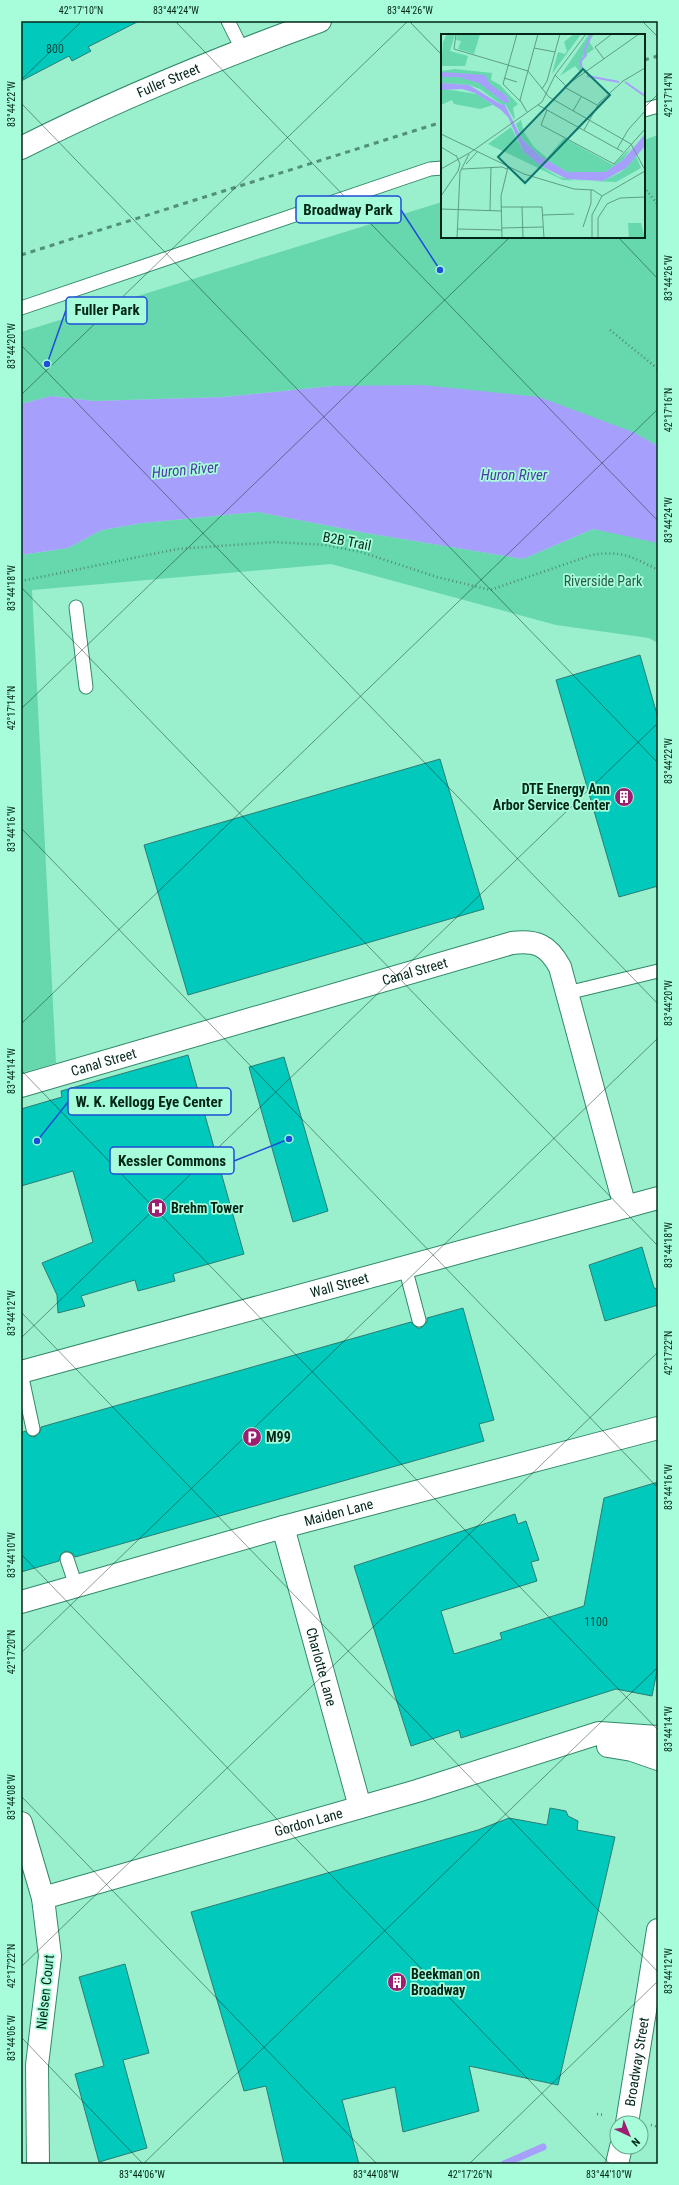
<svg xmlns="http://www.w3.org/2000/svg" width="679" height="2185" font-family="'Roboto Condensed',sans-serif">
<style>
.green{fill:#67d8ad}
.water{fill:#a6a0fc}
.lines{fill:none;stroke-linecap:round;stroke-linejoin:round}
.stream{stroke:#a6a0fc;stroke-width:7}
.building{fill:#01c9bb;stroke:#2d7d75}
.service-casing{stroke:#32896a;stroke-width:15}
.minor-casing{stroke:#32896a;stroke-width:24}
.secondary-casing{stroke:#32896a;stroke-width:24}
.path{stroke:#4f8c74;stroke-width:2.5;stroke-dasharray:1 3;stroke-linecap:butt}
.service{stroke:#fff;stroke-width:13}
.minor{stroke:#fff;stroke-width:22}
.secondary{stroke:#fff;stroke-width:22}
.rail{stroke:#529078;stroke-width:3;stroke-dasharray:5 5;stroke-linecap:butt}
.ticks{fill:none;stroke:#012619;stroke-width:1;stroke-opacity:0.45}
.labels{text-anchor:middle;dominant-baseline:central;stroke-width:3.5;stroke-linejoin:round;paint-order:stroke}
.number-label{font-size:12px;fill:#014f42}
.street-label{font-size:14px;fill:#012619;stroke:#a7fdd9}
.park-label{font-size:14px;fill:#285b48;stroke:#a7fdd9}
.poi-label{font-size:14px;font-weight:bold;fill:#012619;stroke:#a7fdd9;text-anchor:start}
.water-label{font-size:15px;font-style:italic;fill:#4f3ca5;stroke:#a7fdd9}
.inset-river{fill:none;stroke:#a6a0fc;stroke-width:2}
.inset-road{fill:none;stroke:#5d9f84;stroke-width:1}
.view{fill:#0f766e;fill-opacity:0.15;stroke:#0f766e;stroke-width:2}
.inset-edge{fill:none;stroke:#012619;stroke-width:2}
.leader{fill:none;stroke:#1d4ed8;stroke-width:1.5}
.callout-dot{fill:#1d4ed8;stroke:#a7fdd9;stroke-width:1.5}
.callout{fill:#a7fdd9;stroke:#1d4ed8;stroke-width:1.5}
.callout-label{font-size:15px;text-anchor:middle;font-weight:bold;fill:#012619}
.neatline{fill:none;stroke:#012619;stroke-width:1.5}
.ticks-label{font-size:10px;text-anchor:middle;fill:#012619}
</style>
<rect width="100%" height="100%" fill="#9aefcc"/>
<g class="green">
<path d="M658 135V446L632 432 332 386 224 397 94 401 51 396 21 404V332L442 202V237H644V140Z"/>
<path d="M257 512 366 533 523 559 593 529 655 541 658 543V643L649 638 556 625 331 564 32 590 56 1063 21 1073V555L68 548 102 530 143 523Z"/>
</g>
<path class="water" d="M422 385 539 397 633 432 658 446V543L593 529 523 559 366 533 257 512 143 523 102 530 68 548 21 555V404L51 396 94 401 224 397 332 386Z"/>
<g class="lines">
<path class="stream" d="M504 2164 543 2147"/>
</g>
<g class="building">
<path d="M21 21H139L88 47 91 51 72 61 69 56 21 81Z"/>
<path d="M640 655 658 718V886L619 897 556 680Z"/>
<path d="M440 759 484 909 188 995 144 845Z"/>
<path d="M188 1055 244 1254 173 1274 175 1281 138 1291 135 1280 81 1296 85 1306 58 1313 57 1295 42 1263 93 1242 73 1171 21 1186V1109L62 1097 61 1091Z"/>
<path d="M284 1057 328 1211 293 1222 249 1067Z"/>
<path d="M642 1247 654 1288 658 1289V1305L605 1321 589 1265Z"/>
<path d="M463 1308 494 1420 479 1424 484 1441 75 1557 72 1553 65 1551 61 1554 59 1561 21 1572V1433L25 1431 30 1436 35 1437 40 1432 41 1427 411 1322 417 1328H421L427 1322V1318Z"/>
<path d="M658 1482V1666L652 1696 616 1689 461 1738 459 1730 411 1746 354 1566 515 1514 518 1524 526 1521 539 1560 531 1562 537 1581 441 1611 454 1654 502 1639 500 1633 584 1606 604 1498Z"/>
<path d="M550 1808 566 1811 568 1816 578 1821 577 1830 615 1837 558 2085 469 2066 479 2111 403 2132 395 2087 342 2100 359 2164H284L266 2086 244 2091 191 1912 478 1830 509 1818 547 1825Z"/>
<path d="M125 1964 149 2053 123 2060 147 2148 99 2162 75 2074 104 2066 79 1977Z"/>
</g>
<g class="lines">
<g class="service-casing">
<g id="service">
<path d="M228 21 242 49"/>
<path d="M644 110 658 106"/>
<path d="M21 308 430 169 442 168"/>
<path d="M76 607 86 687"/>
<path d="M567 993 658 971"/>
<path d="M405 1267 419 1320"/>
<path d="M21 1373 33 1429"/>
<path d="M67 1559 76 1586"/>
</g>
</g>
<g class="minor-casing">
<g id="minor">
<path id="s1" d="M21 1086 512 943C536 940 548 945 560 967L625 1207"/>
<path id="s2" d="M21 1372 658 1198"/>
<path id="s3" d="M283 1527 360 1807"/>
<path d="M608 1746 632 1750 658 1759"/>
<path d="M21 1823 43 1898 50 1956 37 2065 38 2164"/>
<path id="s4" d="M43 1898 417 1791 599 1733 658 1737"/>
<path id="s5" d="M627 2123 658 1930"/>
<path d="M617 2164 621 2147"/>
</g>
</g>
<g class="secondary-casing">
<g id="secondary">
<path id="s6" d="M21 148C118 99 218 58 320 21"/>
<path id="s7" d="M21 1602 283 1527 658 1428"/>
</g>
</g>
<g class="path">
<path d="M644 187 658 205"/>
<path d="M610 330 658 369"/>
<path d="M21 581 177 549 275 542 325 545 361 552 437 577 490 590 592 555C621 550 633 557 658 570"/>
<path d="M597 2114 604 2115"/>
<path d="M651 2125 658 2127"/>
<path d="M652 2164V2163"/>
</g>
<use href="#service" class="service"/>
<use href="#minor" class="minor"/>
<use href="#secondary" class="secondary"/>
<g class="rail">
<path d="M644 60 658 56"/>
<path d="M21 255 442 122"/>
</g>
</g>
<path class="ticks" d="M175 21 658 521M409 21 442 55M642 21 658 37M21 80 82 21M21 103 658 763M644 108 658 94M618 237 658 279M21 345 658 1004M21 395 408 21M21 587 658 1246M21 709 510 237M21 828 658 1488M21 1024 658 409M21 1070 658 1730M21 1312 658 1972M21 1338 658 723M21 1554 610 2164M21 1653 658 1038M21 1796 377 2164M21 1967 658 1352M21 2037 143 2164M143 2164 658 1667M469 2164 658 1981"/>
<defs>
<g id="building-disc" transform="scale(1)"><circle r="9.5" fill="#9e1f72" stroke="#a7fdd9"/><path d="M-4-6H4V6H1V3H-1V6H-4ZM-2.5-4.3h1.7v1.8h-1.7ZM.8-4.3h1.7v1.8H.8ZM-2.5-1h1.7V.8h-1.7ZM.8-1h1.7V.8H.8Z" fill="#fff"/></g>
<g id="hospital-disc" transform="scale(1)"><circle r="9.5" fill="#9e1f72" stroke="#a7fdd9"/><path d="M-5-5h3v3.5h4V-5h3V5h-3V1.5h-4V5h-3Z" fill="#fff"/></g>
<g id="parking-disc" transform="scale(1)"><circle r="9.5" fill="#9e1f72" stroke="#a7fdd9"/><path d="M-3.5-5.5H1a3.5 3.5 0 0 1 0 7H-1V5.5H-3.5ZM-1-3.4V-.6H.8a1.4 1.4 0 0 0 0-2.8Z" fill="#fff"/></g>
</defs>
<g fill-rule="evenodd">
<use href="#building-disc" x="624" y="797"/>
<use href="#hospital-disc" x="157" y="1208"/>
<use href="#parking-disc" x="252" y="1437"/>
<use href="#building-disc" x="397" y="1982"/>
</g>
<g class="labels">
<g class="number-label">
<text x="55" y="49">800</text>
<text x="596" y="1622">1100</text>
</g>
<g class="street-label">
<text stroke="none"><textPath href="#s6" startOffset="162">Fuller Street</textPath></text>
<text transform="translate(347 541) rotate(11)">B2B Trail</text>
<text stroke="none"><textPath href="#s1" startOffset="410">Canal Street</textPath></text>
<text stroke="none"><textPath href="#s1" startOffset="86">Canal Street</textPath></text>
<text stroke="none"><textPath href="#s2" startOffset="330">Wall Street</textPath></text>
<text stroke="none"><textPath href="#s7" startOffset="330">Maiden Lane</textPath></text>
<text stroke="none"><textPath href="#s3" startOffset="145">Charlotte Lane</textPath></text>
<text stroke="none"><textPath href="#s4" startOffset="276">Gordon Lane</textPath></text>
<text transform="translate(45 1992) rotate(-84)">Nielsen Court</text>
<text stroke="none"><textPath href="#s5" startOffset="62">Broadway Street</textPath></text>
</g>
<g class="park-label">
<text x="603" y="581">Riverside Park</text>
</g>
<g class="poi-label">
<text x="610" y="789" text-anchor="end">DTE Energy Ann<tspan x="610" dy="16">Arbor Service Center</tspan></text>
<text x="171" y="1208">Brehm Tower</text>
<text x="266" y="1437">M99</text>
<text x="411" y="1974">Beekman on<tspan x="411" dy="16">Broadway</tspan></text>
</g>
<g class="water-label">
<text transform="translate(185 470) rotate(-5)">Huron River</text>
<text x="514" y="475">Huron River</text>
</g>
</g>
<g transform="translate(441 34)">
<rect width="204" height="204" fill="#9aefcc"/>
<path d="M6 0H14L9 17 27 22 24 32H0L2 8ZM16 0H39L33 20 17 15 20 7 15 6ZM133 0H140L111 40 117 18 124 20 126 17 123 8ZM148 0H154L147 6 153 15 141 23V37L139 38 134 32 119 42ZM14 35 51 39 50 46 59 51 77 70 72 74 74 84 73 85 64 70 61 71 39 55 28 51 0 49V37ZM3 55 36 60 52 71 39 75 13 70 11 66 0 71V56ZM80 86 83 98 93 113 106 124 123 104 172 131 190 114 182 126 164 138H126L101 124 81 105 75 90ZM70 93 82 117 98 131 118 143 137 147H162L180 138 195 122 200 134 175 148 122 146 47 110ZM187 189H200L204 204H188Z" fill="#67d8ad"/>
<path d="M0 38 44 41 49 50 66 62 68 68 64 69 38 49 17 43H0ZM0 49 28 51 61 71 63 69 81 105 99 122 126 138H164L182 126 204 100V112L185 134 162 147 126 145 98 131 82 117 67 83 60 76 34 59 21 55 0 56Z" fill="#a6a0fc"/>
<path class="inset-river" d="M142 36 139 28 145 21 143 17 151 0M146 42 178 48M184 48 204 62"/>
<path class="inset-road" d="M15 0 13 15 87 37M76 0 62 50 79 67M93 14 114 18M163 25 154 13 171 0M87 37 108 63 190 110 204 136M114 41 124 51M63 44 76 48M126 51 123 53 198 0M125 54 156 71M101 55 106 47 119 0M97 71 182 118M106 76 100 91 173 130 204 95M132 77 140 63M86 78 79 66 97 0M143 96 158 69 182 47 204 34M0 100 83 140 133 155 152 156 161 162M0 113 15 122M176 115 187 96 204 77M25 130 36 118M0 135 30 118 101 68 114 41 145 0M21 135 61 133 66 135M0 162 17 137 19 130 15 121M60 173H101L103 204M81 173 82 204M0 175 61 177M49 177 50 133M102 181 133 180M142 193 150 169V156M61 194 102 193M16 195 61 196M16 204 19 138 28 120M61 204 60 162 67 133M151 204V181L161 162 204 137M157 204V184L166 170 179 164 204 163"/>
<path class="view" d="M142 35 169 61 84 149 57 123Z"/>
<rect width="204" height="204" class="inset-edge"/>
</g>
<path class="leader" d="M440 270L401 210M47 364L66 310M37 1141L68 1102M289 1139L234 1161"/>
<g class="callout-dot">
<circle cx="440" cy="270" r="4"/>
<circle cx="47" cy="364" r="4"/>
<circle cx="37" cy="1141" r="4"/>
<circle cx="289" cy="1139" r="4"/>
</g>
<g class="callout">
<rect x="296" y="196" width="105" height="27" rx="4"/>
<rect x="66" y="297" width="81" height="27" rx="4"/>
<rect x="68" y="1088" width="163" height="27" rx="4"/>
<rect x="110" y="1147" width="124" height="27" rx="4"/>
</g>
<g class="callout-label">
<text x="348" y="215">Broadway Park</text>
<text x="107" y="315">Fuller Park</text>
<text x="149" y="1107">W. K. Kellogg Eye Center</text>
<text x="172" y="1166">Kessler Commons</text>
</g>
<rect width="679" height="2185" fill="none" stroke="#a7fdd9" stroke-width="44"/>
<g transform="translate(629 2135) rotate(136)"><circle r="19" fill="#a7fdd9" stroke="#65a78c"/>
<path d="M0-3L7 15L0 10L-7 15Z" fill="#9e1f72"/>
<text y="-6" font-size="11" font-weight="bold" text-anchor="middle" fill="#012619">N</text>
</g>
<rect x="22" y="22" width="635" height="2141" class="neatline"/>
<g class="ticks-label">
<text x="81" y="14">42°17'10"N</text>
<text x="176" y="14">83°44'24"W</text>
<text x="410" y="14">83°44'26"W</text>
<text transform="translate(668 95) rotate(-90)" y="4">42°17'14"N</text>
<text transform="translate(11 104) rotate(-90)" y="4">83°44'22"W</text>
<text transform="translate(668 278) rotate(-90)" y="4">83°44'26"W</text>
<text transform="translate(11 346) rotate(-90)" y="4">83°44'20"W</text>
<text transform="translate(668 410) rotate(-90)" y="4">42°17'16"N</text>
<text transform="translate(668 520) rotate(-90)" y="4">83°44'24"W</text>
<text transform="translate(11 588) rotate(-90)" y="4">83°44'18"W</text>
<text transform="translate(11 708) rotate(-90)" y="4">42°17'14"N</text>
<text transform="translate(668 761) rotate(-90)" y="4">83°44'22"W</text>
<text transform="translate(11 829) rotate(-90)" y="4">83°44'16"W</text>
<text transform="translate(668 1003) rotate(-90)" y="4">83°44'20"W</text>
<text transform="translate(11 1071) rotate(-90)" y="4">83°44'14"W</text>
<text transform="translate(668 1245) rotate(-90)" y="4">83°44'18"W</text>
<text transform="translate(11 1313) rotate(-90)" y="4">83°44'12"W</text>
<text transform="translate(668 1353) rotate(-90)" y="4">42°17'22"N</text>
<text transform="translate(668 1487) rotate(-90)" y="4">83°44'16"W</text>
<text transform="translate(11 1555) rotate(-90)" y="4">83°44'10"W</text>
<text transform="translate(11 1652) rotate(-90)" y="4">42°17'20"N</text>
<text transform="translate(668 1729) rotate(-90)" y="4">83°44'14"W</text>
<text transform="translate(11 1797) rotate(-90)" y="4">83°44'08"W</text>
<text transform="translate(11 1966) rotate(-90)" y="4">42°17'22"N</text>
<text transform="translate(668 1971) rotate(-90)" y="4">83°44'12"W</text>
<text transform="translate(11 2038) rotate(-90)" y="4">83°44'06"W</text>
<text x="142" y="2178">83°44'06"W</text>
<text x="376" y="2178">83°44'08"W</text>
<text x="470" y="2178">42°17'26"N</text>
<text x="609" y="2178">83°44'10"W</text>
</g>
</svg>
